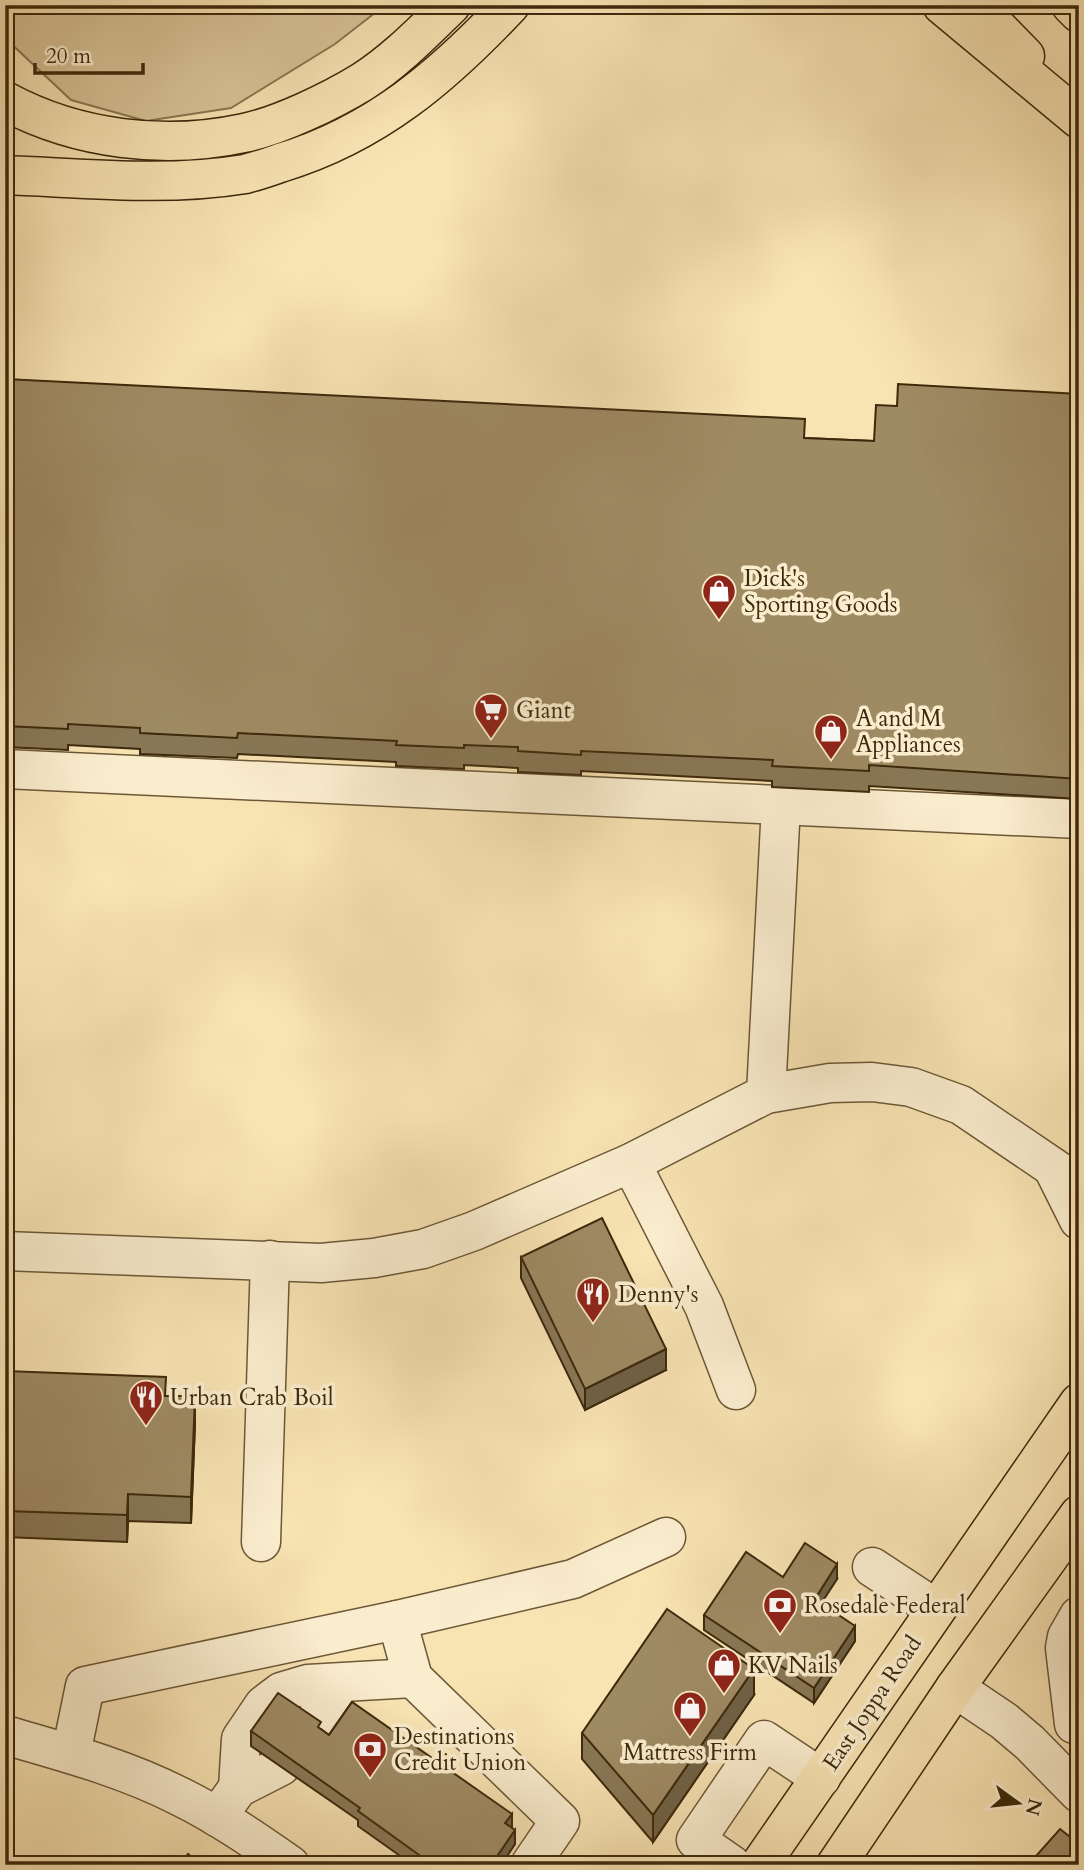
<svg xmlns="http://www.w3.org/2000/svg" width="1084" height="1870" font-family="Cardo,serif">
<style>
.green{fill:#d8c397;stroke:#8a7652;stroke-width:2}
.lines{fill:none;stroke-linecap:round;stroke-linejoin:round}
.minor-casing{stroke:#6c5836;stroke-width:41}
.major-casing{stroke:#3d290c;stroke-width:41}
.highway-casing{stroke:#3d290c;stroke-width:41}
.minor{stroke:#faedce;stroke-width:38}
.major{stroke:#f8e3b3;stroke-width:38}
.highway{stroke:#f8e3b3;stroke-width:38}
.wall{fill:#875;stroke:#3d290c;stroke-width:2}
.shaded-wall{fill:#6f6145;stroke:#3d290c;stroke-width:2}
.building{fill:#9e8a63;stroke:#3d290c;stroke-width:2}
.labels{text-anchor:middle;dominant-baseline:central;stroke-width:7;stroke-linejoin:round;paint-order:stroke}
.poi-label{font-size:23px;fill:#3d290c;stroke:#faedce;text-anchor:start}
.street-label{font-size:23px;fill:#3d290c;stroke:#faedce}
</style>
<rect width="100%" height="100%" fill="#f8e3b3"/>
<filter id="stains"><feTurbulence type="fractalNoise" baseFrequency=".00286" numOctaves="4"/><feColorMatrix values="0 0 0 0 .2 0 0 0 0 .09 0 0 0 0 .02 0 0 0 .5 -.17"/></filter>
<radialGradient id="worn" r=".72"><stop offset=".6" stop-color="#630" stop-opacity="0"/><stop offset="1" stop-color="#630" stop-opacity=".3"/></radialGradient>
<path class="green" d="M5 5H385L335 44 231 108 146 121 71 100 5 38Z"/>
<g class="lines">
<g class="minor-casing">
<g id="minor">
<path d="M5 769 1079 819"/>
<path d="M766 1094 781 805"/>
<path d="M631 1163 704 1306 736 1390"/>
<path d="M1053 1168 1079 1220"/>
<path d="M5 1251 321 1263 374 1258 423 1249 474 1231 631 1163 766 1094 830 1083 872 1082 911 1087 961 1105 1079 1185"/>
<path d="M261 1542 270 1260"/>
<path d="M872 1567 936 1609"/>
<path d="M397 1620 413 1678 560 1821 530 1865"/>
<path d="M955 1688 1004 1721 1030 1743 1079 1793"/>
<path d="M1074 1724 1065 1648 1067 1637 1079 1616"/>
<path d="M309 1728 340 1684"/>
<path d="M5 1735C64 1752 124 1768 179 1796 218 1815 254 1840 290 1865"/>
<path d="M71 1754 85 1686 397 1620 573 1579 666 1537"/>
<path d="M238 1788 281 1766"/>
<path d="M217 1817 238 1788 241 1739 264 1705 281 1692 308 1684 413 1678"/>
<path d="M732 1865 696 1840 764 1740 821 1778"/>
</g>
</g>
<g class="major-casing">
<g id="major">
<path d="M975 5 1025 56"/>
<path d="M1071 5 1079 13"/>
<path d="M760 1865 1079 1403"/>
<path d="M836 1865 955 1688 1079 1515"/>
</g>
</g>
<g class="highway-casing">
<g id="highway">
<path d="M942 5 1079 119"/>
<path d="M5 101C77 140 165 150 244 133 279 126 331 101 362 82 394 62 423 32 451 5"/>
<path d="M5 175C84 178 166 187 245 174 257 171 269 167 280 163 376 134 443 76 510 5"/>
</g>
</g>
<use href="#minor" class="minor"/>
<use href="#major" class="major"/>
<use href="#highway" class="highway"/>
</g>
<g class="wall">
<path d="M5 379 805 438 874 441 897 406 1079 394V799L869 786V792L772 787V781L581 771V775L518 772V768L464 765V769L396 766V762L238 754 237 758 140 754V749L68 745V750L5 747Z"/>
<path d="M521 1257 666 1370 585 1410 521 1278Z"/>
<path d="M5 1371 166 1396 195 1423 191 1523 128 1521 127 1542 5 1537Z"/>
<path d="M783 1577 837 1579 821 1603 855 1641 814 1703 704 1630V1615Z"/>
<path d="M754 1695 653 1842 582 1759V1733Z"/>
<path d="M321 1729 329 1735 512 1828 515 1844 501 1865H413L358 1826V1820L251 1746V1731Z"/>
</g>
<g class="shaded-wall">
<path d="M666 1349V1370L585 1410V1389Z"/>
<path d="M195 1396V1423L191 1523V1497Z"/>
<path d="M128 1494V1521L127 1542V1515Z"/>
<path d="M837 1564V1579L815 1613V1599Z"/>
<path d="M855 1626V1641L814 1703V1688Z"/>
<path d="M754 1669V1695L653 1842V1815Z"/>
<path d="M512 1814V1828L505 1823Z"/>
<path d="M515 1830V1844L501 1865H491Z"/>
</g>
<g class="building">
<path d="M5 379 805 419 804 438 874 441 876 405 897 406 898 384 1079 394V779L869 765V771L772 766 773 760 581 751V755L518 751V747L464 745V748L396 745 397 741 238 733 237 738 140 733V728L68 724V729L5 726Z"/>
<path d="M602 1218 666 1349 585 1389 521 1257Z"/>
<path d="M5 1371 166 1377 165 1396H195L191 1497 128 1494 127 1515 5 1511Z"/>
<path d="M805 1543 837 1564 815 1599 855 1626 814 1688 704 1615 746 1552 783 1577Z"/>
<path d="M667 1609 754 1669 653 1815 582 1733Z"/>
<path d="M278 1693 321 1722 318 1727 329 1735 352 1702 512 1814 505 1823 515 1830 491 1865H433L358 1811 360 1808 251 1731Z"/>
<path d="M1060 1829 1079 1844V1865H1028Z"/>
<path d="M188 1854 202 1865H180Z"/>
</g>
<defs>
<g id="shop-pin" transform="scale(1.75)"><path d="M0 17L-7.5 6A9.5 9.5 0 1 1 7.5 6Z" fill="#8f2418" stroke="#faedce"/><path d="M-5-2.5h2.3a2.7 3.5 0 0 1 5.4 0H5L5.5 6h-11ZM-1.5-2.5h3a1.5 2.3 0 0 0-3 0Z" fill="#fff"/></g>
<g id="supermarket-pin" transform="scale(1.75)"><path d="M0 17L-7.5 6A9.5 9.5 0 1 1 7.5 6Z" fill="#8f2418" stroke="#faedce"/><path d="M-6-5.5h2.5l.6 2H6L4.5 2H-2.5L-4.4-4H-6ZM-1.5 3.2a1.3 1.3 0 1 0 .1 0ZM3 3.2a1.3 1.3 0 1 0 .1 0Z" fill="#fff"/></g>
<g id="restaurant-pin" transform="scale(1.75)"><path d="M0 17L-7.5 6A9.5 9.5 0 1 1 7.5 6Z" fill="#8f2418" stroke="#faedce"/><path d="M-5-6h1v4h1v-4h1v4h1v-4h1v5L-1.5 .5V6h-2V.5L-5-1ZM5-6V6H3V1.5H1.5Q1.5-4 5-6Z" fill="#fff"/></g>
<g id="bank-pin" transform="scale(1.75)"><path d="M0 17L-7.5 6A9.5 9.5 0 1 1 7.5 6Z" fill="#8f2418" stroke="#faedce"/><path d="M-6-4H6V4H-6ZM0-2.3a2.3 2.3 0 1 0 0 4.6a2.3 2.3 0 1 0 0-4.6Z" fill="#fff"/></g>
</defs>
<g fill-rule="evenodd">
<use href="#shop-pin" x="719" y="591"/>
<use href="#supermarket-pin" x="491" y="710"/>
<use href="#shop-pin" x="831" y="731"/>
<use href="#restaurant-pin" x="593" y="1294"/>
<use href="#restaurant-pin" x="146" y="1397"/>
<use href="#bank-pin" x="780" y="1605"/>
<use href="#shop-pin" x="724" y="1665"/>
<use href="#shop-pin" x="690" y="1708"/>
<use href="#bank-pin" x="370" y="1749"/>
</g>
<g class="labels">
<g class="poi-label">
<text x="744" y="578">Dick's<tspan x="744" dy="26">Sporting Goods</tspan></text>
<text x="516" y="710">Giant</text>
<text x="856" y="718">A and M<tspan x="856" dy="26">Appliances</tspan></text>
<text x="618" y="1294">Denny's</text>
<text x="170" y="1397">Urban Crab Boil</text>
<text x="804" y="1605">Rosedale Federal</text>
<text x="748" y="1665">KV Nails</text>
<text x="394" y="1736">Destinations<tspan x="394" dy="26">Credit Union</tspan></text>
<text x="690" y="1752" text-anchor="middle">Mattress Firm</text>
</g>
<g class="street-label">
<text transform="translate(872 1703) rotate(-56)">East Joppa Road</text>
</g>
</g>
<rect width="1084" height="1870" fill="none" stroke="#f8e3b3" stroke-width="28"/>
<rect x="7" y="7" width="1070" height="1856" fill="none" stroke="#3d290c" stroke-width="3.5"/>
<rect x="14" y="14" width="1056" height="1842" fill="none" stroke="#3d290c" stroke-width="2"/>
<g transform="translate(1018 1803) rotate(105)" stroke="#faedce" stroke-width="5" paint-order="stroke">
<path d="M0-5L12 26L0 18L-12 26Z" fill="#3d290c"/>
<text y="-10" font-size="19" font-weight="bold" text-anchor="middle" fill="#3d290c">N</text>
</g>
<path d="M35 63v10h108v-10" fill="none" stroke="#3d290c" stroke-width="3.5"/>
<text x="46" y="63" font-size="21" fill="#3d290c" stroke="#faedce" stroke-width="5" paint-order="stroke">20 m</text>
<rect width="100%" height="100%" filter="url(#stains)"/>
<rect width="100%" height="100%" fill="url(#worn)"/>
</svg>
